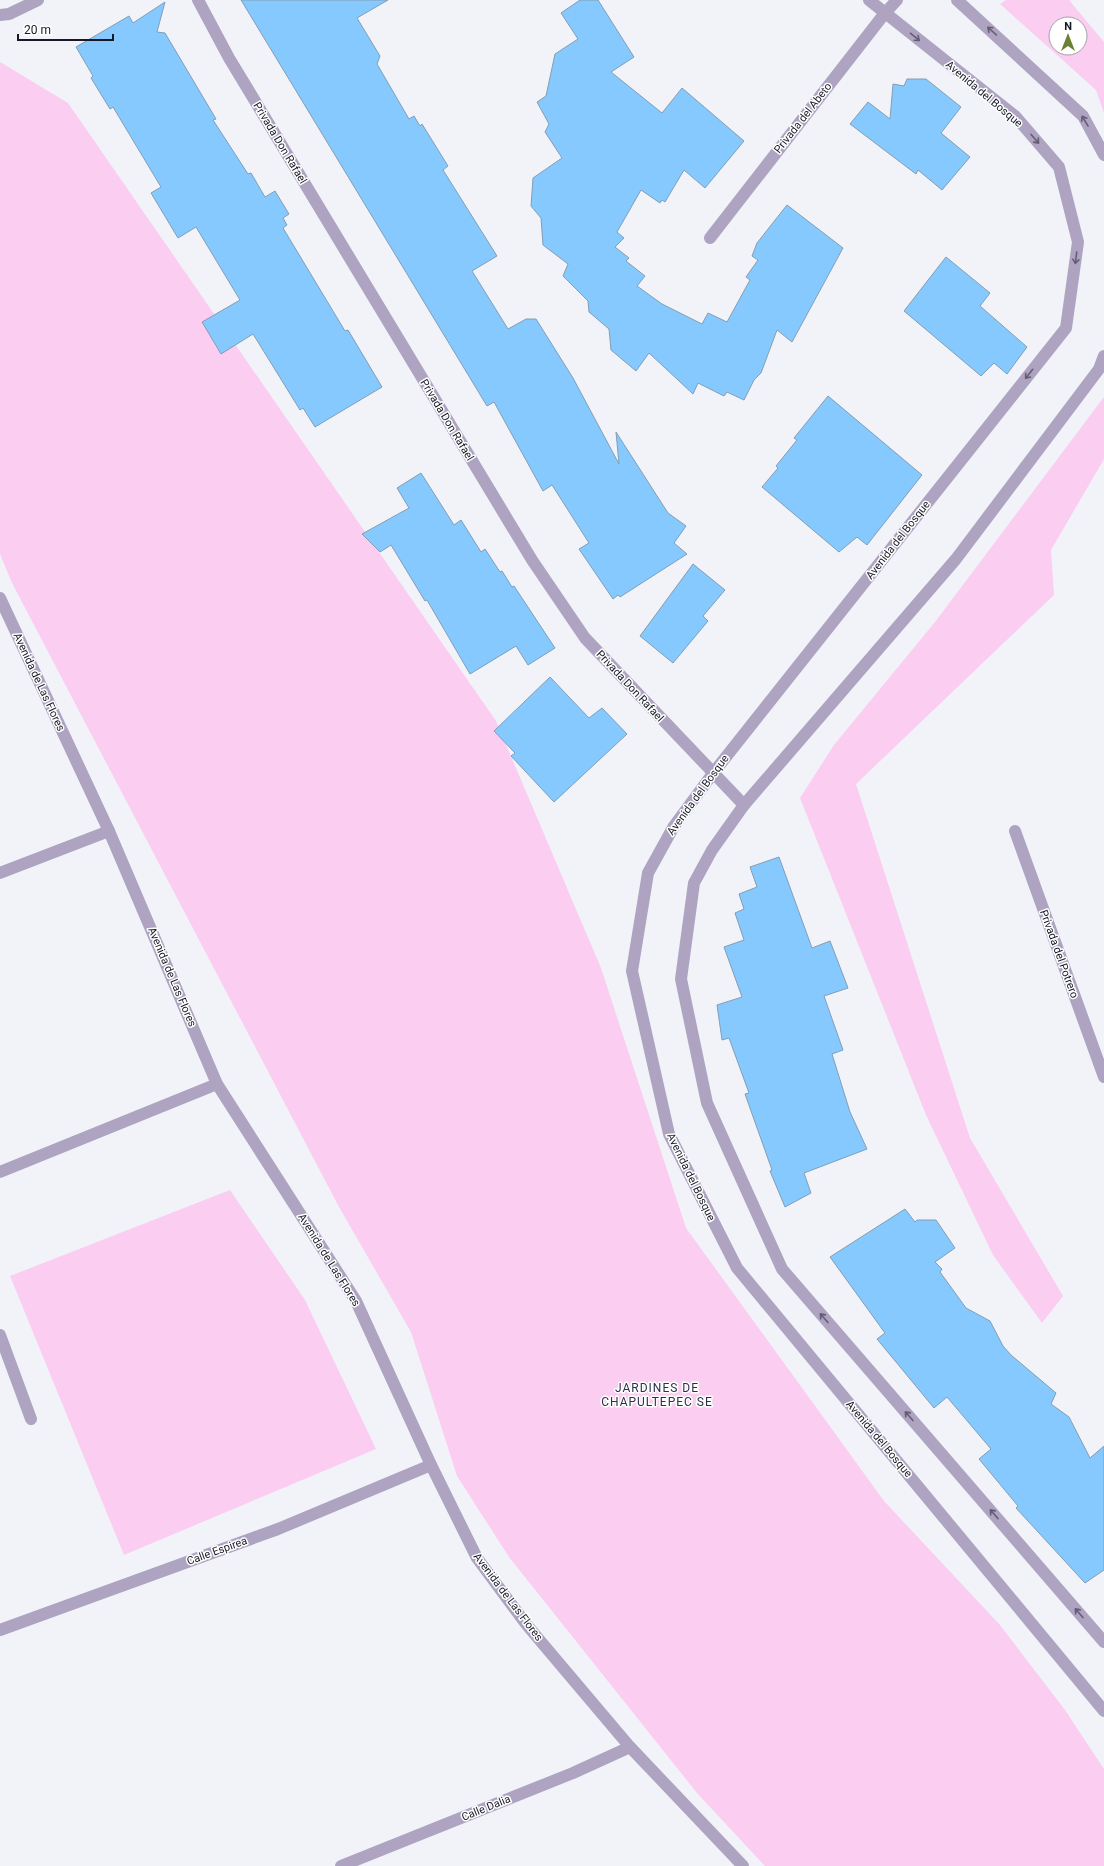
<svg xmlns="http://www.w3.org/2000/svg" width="1104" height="1866" font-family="Roboto,sans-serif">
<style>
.green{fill:#fbcdf1;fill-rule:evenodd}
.building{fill:#85c9ff;stroke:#839eb5}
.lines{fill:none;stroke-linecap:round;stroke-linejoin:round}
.minor{stroke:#afa3c2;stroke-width:12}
.tertiary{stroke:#afa3c2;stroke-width:12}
.oneway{stroke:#635e74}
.labels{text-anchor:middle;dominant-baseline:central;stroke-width:3;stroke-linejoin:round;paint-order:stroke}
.street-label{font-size:11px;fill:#171a25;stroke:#fff}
.neighbourhood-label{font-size:12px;letter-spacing:1px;fill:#2b314a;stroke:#fff}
</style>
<rect width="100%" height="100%" fill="#f1f3f9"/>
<g class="green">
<path d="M1006 0H1069L1104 42V113L1096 90 1000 4ZM1056 24H1080V48H1056Z"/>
<path d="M0 62 68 103 496 721 601 968 686 1228 884 1501 1000 1625 1065 1710 1104 1769V1866H765L697 1793 509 1557 457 1476 411 1332 339 1207 12 583 0 554Z"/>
<path d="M1104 397V459L1051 550 1054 595 856 784 970 1138 1063 1296 1042 1323 993 1255 926 1115 800 798 834 745 935 622Z"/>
<path d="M230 1190 305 1300 376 1449 124 1555 10 1276Z"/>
</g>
<g class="building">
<path d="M241 0H388L357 18 380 56 377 64 409 119 414 116 420 126 422 124 448 166 443 170 497 256 472 271 508 329 526 319H536L573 378 619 464 616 432 668 513 686 526 674 543 687 554 620 597 618 595 613 599 579 549 589 543 552 485 543 491 494 402 487 406Z"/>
<path d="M580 0H598L634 57 611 72 662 113 682 88 744 141 705 188 684 170 665 202 662 200 660 203 641 190 617 232 624 238 615 247 629 258 626 261 645 276 637 286 662 304 702 324 708 313 727 322 750 280 746 277 758 260 752 256 757 243 787 205 843 248 792 342 777 330 761 373 754 380 744 400 727 392 724 396 698 383 693 394 649 353 636 371 611 350 609 329 589 312 588 301 563 276 568 264 543 245 541 218 531 206 533 178 562 158 545 132 549 124 537 102 546 96 555 54 578 39 561 13Z"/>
<path d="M165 2 157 32 165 33 216 119 213 120 248 174 251 173 265 197 275 191 289 214 283 218 287 225 283 228 345 331 348 330 382 387 315 427 303 408 300 410 253 334 221 354 202 322 240 300 196 227 178 238 151 193 161 187 113 107 110 109 91 78 93 76 76 47 129 16 133 23Z"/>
<path d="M907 79H926L961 107 941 133 970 157 942 190 918 170 916 174 850 124 868 102 890 119 893 84 904 86Z"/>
<path d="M946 257 990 293 980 306 1027 347 1007 374 994 363 981 376 904 311Z"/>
<path d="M828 396 922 475 867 545 857 537 839 552 762 487 778 468 776 466 797 440 794 438Z"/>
<path d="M421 473 454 525 461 520 481 552 485 549 500 572 502 571 512 587 514 586 555 648 528 665 516 646 470 674 427 600 425 601 391 545 380 552 362 534 409 508 397 488Z"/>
<path d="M693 564 725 590 703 616 708 621 673 663 640 636Z"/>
<path d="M550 677 589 718 602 708 627 734 554 802 511 756 515 753 494 731Z"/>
<path d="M779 857 812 948 830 941 848 988 824 996 843 1050 832 1054 850 1112 867 1149 804 1173 811 1193 785 1207 770 1171 772 1170 745 1094 749 1093 729 1038 722 1040 717 1005 742 997 724 947 744 940 735 913 744 909 739 894 757 887 750 867Z"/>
<path d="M905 1209 915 1222 917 1220H936L955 1248 935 1262 942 1269 940 1272 966 1308 990 1321 1003 1346 1011 1355 1056 1393 1051 1404 1069 1417 1090 1458 1104 1446V1570L1085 1583 1016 1508 1018 1506 979 1459 991 1449 947 1397 934 1408 877 1339 885 1333 830 1257Z"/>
</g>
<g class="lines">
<g class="minor">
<path d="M198 0 229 58 532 560 585 638 744 805"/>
<path d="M0 15 9 14 38 0"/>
<path d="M710 238 885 13 897 0"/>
<path d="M0 598 109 831 217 1084 356 1301 431 1465 477 1558 526 1624 630 1747 743 1866"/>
<path d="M1015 831 1104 1077"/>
<path d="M0 873 109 831"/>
<path d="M0 1172 217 1084"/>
<path d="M0 1335 31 1419"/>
<path d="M0 1630 278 1529 431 1465"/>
<path d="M341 1866 573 1773 630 1747"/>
</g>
<g class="tertiary">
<path d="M869 0 1015 116 1059 167 1078 242 1066 328 714 772 674 826 648 873 632 971 669 1134 737 1268 1104 1711"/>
<path d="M957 0 1083 116 1104 155"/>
<path d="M1104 356 1099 369 956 559 744 805 712 850 694 883 681 979 707 1103 782 1269 1104 1642"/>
</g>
</g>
<defs><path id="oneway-shaft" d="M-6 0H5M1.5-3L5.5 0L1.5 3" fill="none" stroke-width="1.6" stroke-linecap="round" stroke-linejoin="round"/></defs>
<g class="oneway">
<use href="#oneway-shaft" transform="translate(992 31) rotate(-138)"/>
<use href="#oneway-shaft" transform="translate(915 37) rotate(39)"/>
<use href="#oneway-shaft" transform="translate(1085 121) rotate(-121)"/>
<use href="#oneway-shaft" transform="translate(1035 139) rotate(49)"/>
<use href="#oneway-shaft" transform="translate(1076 258) rotate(97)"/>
<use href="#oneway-shaft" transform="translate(1029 374) rotate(128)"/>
<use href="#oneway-shaft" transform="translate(824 1318) rotate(-131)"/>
<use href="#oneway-shaft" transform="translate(909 1416) rotate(-131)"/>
<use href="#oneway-shaft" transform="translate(994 1514) rotate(-131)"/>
<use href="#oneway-shaft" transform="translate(1079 1613) rotate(-131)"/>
</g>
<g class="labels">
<g class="street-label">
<text transform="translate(984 94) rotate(40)">Avenida del Bosque</text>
<text transform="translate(803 118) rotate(-52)">Privada del Abeto</text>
<text transform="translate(280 143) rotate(59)">Privada Don Rafael</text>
<text transform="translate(447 420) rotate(59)">Privada Don Rafael</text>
<text transform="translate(898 540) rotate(-52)">Avenida del Bosque</text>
<text transform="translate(39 682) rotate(65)">Avenida de Las Flores</text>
<text transform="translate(630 686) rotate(47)">Privada Don Rafael</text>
<text transform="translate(698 795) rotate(-54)">Avenida del Bosque</text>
<text transform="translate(1059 954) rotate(70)">Privada del Potrero</text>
<text transform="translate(172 977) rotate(67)">Avenida de Las Flores</text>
<text transform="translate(691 1177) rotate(64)">Avenida del Bosque</text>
<text transform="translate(329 1260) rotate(58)">Avenida de Las Flores</text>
<text transform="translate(879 1439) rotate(50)">Avenida del Bosque</text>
<text transform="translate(217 1551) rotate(-20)">Calle Espirea</text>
<text transform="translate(508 1597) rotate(53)">Avenida de Las Flores</text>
<text transform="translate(486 1808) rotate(-22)">Calle Dalia</text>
</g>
<g class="neighbourhood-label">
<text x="657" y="1388">JARDINES DE<tspan x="657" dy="14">CHAPULTEPEC SE</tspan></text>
</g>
</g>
<g transform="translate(1068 36)"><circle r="19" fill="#ffffff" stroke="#a2a3a8"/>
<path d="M0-3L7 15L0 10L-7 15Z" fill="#6a8133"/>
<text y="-6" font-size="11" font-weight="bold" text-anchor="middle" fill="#171a25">N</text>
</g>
<path d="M18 34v6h95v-6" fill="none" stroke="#171a25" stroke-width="2"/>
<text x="24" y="34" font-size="12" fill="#171a25" stroke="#ffffff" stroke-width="3" paint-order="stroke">20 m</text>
</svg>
